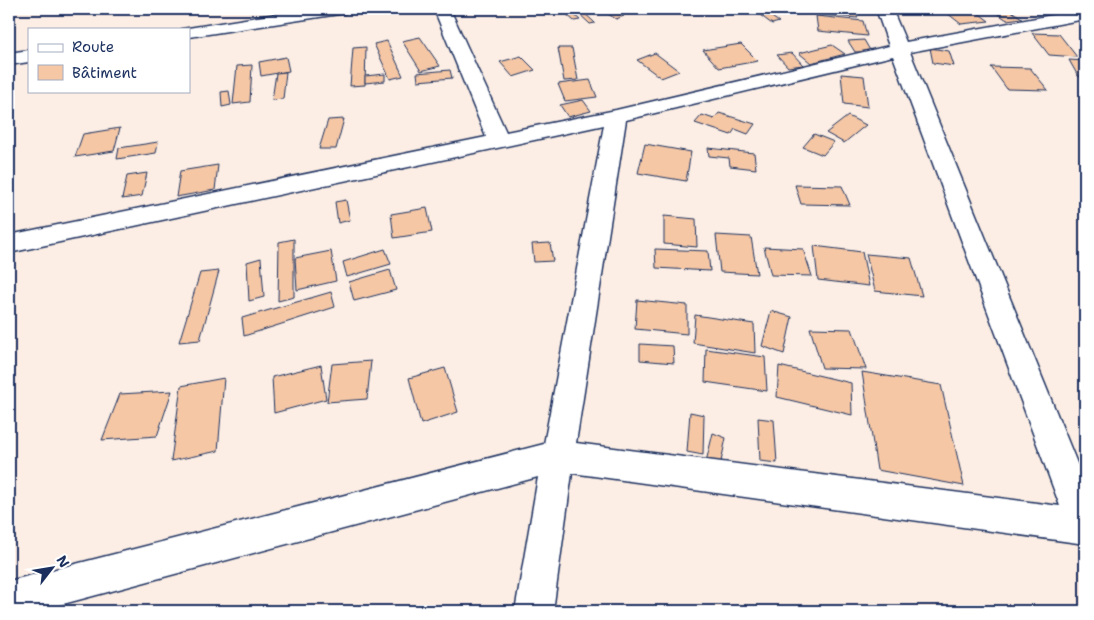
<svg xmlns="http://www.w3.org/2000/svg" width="1094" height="620" font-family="'Shantell Sans',sans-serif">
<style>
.building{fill:#f5c7a5;stroke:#1b2f5e}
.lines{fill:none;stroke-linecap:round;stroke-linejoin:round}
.street-casing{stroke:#1b2f5e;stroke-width:3}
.secondary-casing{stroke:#1b2f5e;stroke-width:3}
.street{fill:#fff;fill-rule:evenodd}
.secondary{fill:#fff;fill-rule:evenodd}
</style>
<rect width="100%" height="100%" fill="#fceee4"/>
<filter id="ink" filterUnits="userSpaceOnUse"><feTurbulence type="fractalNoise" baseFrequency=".02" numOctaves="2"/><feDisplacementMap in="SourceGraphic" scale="10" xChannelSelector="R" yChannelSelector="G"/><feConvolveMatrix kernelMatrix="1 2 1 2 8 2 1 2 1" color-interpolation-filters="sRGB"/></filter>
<g filter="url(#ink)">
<g class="building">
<path d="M580 9 595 23 590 24 575 10Z"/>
<path d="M600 9H612L624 16 616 19Z"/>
<path d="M809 9 856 11 858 18 809 14Z"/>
<path d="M942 9H973L989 21 961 24Z"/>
<path d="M991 9H1008L1022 18 1007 20Z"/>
<path d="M570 11 580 20 574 21 565 13Z"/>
<path d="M763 11 779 22 772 24 756 12Z"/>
<path d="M816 16 863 21 867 36 818 31Z"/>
<path d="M1032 33 1059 34 1077 57 1049 55Z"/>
<path d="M420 37 440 66 421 71 402 41Z"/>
<path d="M864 40 871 52H855L848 41Z"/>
<path d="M387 41 403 76 390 79 374 44Z"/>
<path d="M741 44 758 61 719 68 703 50Z"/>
<path d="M832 45 845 54 811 63 799 53Z"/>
<path d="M366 47 365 85 350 86 353 48Z"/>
<path d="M558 48H572L578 80 564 81Z"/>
<path d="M930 48 949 51 954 66 933 63Z"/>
<path d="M655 53 679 71 661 78 637 60Z"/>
<path d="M792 53 803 65 788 67 777 55Z"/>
<path d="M521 56 535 70 513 77 500 62Z"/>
<path d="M286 57 289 71 261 76 259 62Z"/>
<path d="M1069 60 1085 61V77L1078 76Z"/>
<path d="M252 65 250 102 233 104 237 66Z"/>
<path d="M991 67 1030 68 1048 90 1007 89Z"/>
<path d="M450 70 452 78 418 81 417 73Z"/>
<path d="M286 72 283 99 272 100 276 73Z"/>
<path d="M385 74V81L365 83V76Z"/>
<path d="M841 74 864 76 868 107 844 104Z"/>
<path d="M590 80 597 97 565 101 558 84Z"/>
<path d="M229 91 231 105 222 107 221 92Z"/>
<path d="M583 100 591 111 568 117 560 105Z"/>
<path d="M719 113 755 124 748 134 735 129 731 135 695 123 702 115 714 119Z"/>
<path d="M848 116 866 125 844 143 826 133Z"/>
<path d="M344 119 336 149H319L328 120Z"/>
<path d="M120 128 114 151 75 157 83 134Z"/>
<path d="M814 134 834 142 823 155 803 147Z"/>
<path d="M158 142 156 153 117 159 119 148Z"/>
<path d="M645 144 691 152 686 181 638 173Z"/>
<path d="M708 148 754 153 756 169 730 166 729 158 709 156Z"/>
<path d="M218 165 215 190 176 197 180 171Z"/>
<path d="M147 173 142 196 122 199 127 176Z"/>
<path d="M795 185 842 186 850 205 801 204Z"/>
<path d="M346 200 350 220 338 223 335 202Z"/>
<path d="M427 208 432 232 394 238 391 214Z"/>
<path d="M664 216 696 219 697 247 664 244Z"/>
<path d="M716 235 751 237 757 274 720 272Z"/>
<path d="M294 239V297L278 301 279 242Z"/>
<path d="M550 243 553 261 534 262 532 244Z"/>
<path d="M814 246 862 252 869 286 818 280Z"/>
<path d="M764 247 803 249 812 276 771 275Z"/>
<path d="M385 249 391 264 347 277 343 262Z"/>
<path d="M655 249 708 251 710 271 656 268Z"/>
<path d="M331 251 336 281 297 290 295 258Z"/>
<path d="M866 254 911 258 922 296 875 291Z"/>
<path d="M261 258 264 297 249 301 247 262Z"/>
<path d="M390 270 396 290 354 301 349 282Z"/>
<path d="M219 271 200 340 179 342 200 273Z"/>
<path d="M331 292 335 307 244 336 242 318Z"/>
<path d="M637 300 687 305V334L635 329Z"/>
<path d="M771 311 792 317 784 354 762 346Z"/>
<path d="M695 315 754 324 755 353 693 343Z"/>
<path d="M810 328 852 329 866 369 822 368Z"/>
<path d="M640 344 673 346 674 363 640 360Z"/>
<path d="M706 349 765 357 767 391 705 382Z"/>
<path d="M371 361 367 399 327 402 332 364Z"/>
<path d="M321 365 326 399 274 413 272 377Z"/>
<path d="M779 366 851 383 852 415 777 397Z"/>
<path d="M445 368 458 412 421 424 409 378Z"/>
<path d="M862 372 941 385 964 486 877 470Z"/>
<path d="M224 378 218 451 171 461 181 386Z"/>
<path d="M172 391 157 436 102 440 120 394Z"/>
<path d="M690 412 704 415 703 455 687 452Z"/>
<path d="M758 418 774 420 777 463 760 461Z"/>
<path d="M713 433 726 438 719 471 705 466Z"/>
</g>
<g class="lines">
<g class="street-casing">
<path id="street" d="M434 9H450L506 132 616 110 889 46 876 9H892L906 42 1085 9V19L910 52 1085 483V544L572 473 553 611H515L538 477 37 611H9V581L544 444 604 125 9 253V235L486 137ZM893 56 1060 506 576 443 626 120Z"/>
</g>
<g class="secondary-casing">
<g id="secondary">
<path d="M307 9H347L345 13 339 14 189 37V29H182Z"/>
<path d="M29 50V62L9 65V53Z"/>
</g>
</g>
<use href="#street" class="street"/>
<use href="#secondary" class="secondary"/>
</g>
</g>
<rect width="1094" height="620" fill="none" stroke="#fff" stroke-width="30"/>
<rect x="15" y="15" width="1064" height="590" fill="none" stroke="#1b2f5e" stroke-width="2" filter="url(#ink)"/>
<rect x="28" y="28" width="162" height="65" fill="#ffffff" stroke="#a4acbf"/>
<rect x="38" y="44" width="25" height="8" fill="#ffffff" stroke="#a4acbf"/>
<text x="72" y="52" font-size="15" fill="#1b2f5e">Route</text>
<rect x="38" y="65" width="25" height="15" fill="#f5c7a5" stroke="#a4acbf"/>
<text x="72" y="78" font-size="15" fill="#1b2f5e">Bâtiment</text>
<g transform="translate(52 568) rotate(59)" stroke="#ffffff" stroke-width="4" paint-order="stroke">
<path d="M0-4L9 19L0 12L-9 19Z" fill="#1b2f5e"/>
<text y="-8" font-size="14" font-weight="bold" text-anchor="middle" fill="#1b2f5e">N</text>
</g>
</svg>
